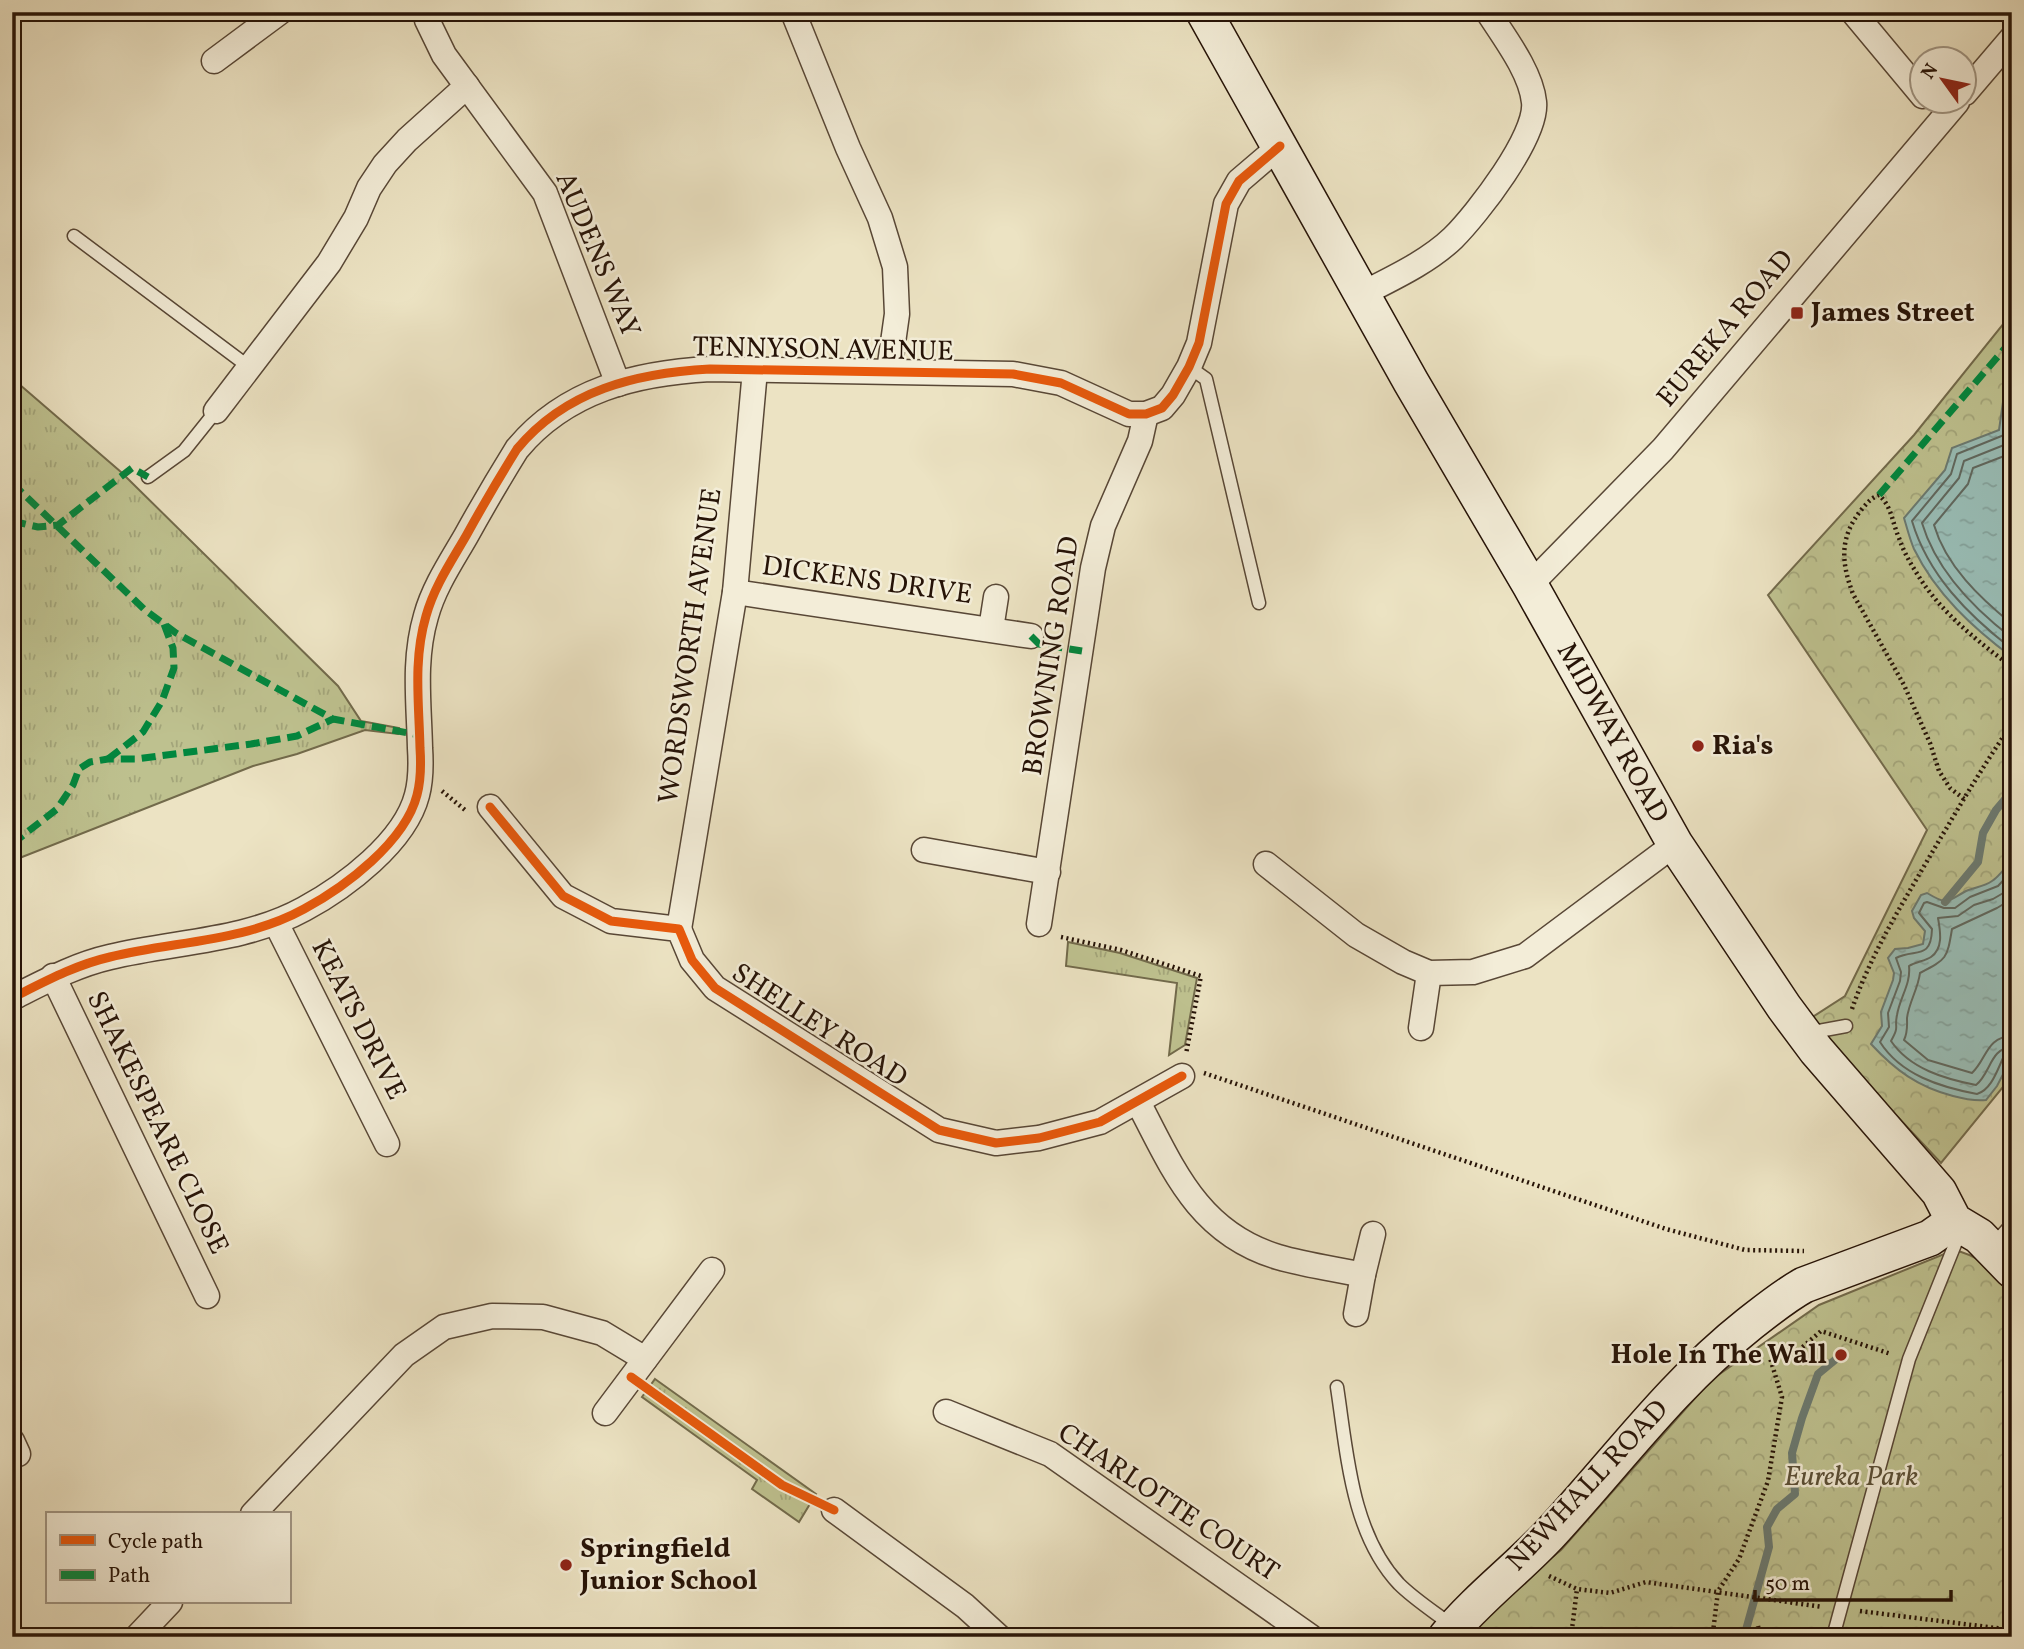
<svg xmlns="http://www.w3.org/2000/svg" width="2024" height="1649" font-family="Vollkorn,serif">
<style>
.grass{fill:url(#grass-tufts);stroke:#726a4b;stroke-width:2}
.park{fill:url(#park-crowns);stroke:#726a4b;stroke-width:2}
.water{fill:url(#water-ripples);stroke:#6b7a71;stroke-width:2}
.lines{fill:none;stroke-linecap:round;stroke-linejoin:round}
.shore{stroke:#60685f;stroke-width:2}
.stream{stroke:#6b7a71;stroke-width:8}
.lane-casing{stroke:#584736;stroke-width:15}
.street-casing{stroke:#584736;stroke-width:27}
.secondary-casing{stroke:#261307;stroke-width:38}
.path{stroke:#261307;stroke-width:4.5;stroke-dasharray:2 3.5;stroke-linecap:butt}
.lane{stroke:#f3edd8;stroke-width:12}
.street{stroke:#f3edd8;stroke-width:24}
.secondary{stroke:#f3edd8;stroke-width:35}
.quiet{stroke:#00873e;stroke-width:7;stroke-dasharray:14 7;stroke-linecap:butt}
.cycleway-casing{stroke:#f3edd8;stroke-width:13}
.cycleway{stroke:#e8590c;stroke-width:9}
.poi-dot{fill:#8f2418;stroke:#f3edd8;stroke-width:2.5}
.labels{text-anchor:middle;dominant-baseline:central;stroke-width:5;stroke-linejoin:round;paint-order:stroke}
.street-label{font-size:28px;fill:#261307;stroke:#f3edd8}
.poi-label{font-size:28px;font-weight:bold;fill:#261307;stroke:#f3edd8;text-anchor:start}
.park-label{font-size:28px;font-style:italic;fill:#5b5037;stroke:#f3edd8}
</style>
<defs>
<pattern id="grass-tufts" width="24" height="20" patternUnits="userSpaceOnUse" patternTransform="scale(1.75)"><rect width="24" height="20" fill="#bec18f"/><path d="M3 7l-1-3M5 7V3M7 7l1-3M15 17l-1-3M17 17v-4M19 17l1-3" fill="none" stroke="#a3a57a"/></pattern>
<pattern id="park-crowns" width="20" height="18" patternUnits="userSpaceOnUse" patternTransform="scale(1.75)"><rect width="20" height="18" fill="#bec18f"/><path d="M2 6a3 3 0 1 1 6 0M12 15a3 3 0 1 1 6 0" fill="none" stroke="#a3a57a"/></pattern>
<pattern id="water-ripples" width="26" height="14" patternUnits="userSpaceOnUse" patternTransform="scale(1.75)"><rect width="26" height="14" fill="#99beb7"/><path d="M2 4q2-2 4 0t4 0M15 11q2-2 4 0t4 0" fill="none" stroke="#84a29c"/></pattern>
</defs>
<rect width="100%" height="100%" fill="#ece3c3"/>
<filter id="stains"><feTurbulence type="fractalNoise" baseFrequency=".00286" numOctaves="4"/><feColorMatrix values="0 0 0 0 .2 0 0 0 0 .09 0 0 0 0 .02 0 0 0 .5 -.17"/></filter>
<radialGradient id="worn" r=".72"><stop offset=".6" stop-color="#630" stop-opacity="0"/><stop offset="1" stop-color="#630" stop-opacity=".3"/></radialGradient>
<g class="grass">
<path d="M12 378 121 472 338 686 361 721 399 728 398 734 365 730 297 754 253 766 12 861Z"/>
<path d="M1068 942 1120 953 1197 978 1185 1045 1169 1055 1177 983 1066 966Z"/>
<path d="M655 1379 816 1494 799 1522 752 1489 757 1480 642 1397Z"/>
</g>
<g class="park">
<path d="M2012 313V1076L1941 1163 1862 1079 1811 1018 1845 996 1927 830 1768 595 1914 435Z"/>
<path d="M1954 1250C1984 1257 1992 1271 2012 1293V1637H1461L1464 1630 1561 1550 1711 1380 1819 1305Z"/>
</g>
<g class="water">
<path d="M2012 396V657C1973 628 1936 594 1914 549 1910 540 1907 528 1904 518L1945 470 1952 448 1999 430 2003 402Z"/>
<path d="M2012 863V1057L1997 1086 1986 1100C1974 1101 1964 1099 1953 1096 1918 1087 1895 1070 1871 1044L1882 1026 1881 1012 1893 980 1894 973 1888 958 1895 949 1908 948 1923 944 1925 931 1914 918 1912 911 1921 895 1927 893C1949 906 1946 902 1966 891 1974 887 1984 887 1992 881 2000 876 2003 868 2012 863Z"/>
</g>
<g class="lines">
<g class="shore">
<path d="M2012 405 2009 408 2004 435 1957 454 1951 474 1912 521C1928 575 1968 615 2012 649"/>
<path d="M2012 439 2004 445 1964 461 1959 478 1922 523C1936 570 1973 608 2012 638"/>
<path d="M2012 453 1973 468 1968 484 1934 525C1946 566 1980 598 2012 624"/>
<path d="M2012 871 1998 886 1970 897 1955 908H1944L1927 902 1924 903 1919 913 1932 929C1931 961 1915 948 1896 958L1901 972 1900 981 1888 1013 1889 1027 1880 1042C1901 1075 1940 1087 1977 1094 1991 1090 1997 1071 2003 1058L2012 1056"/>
<path d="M2012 883 2005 892 1993 899 1974 905 1958 916 1938 918C1940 930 1944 948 1931 957 1925 961 1915 962 1909 966 1911 984 1900 997 1897 1015 1894 1029 1900 1025 1891 1041 1910 1069 1945 1079 1976 1085 1991 1073 1990 1048 2012 1047"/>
<path d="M2012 899 1997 908 1952 929C1947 959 1947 959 1920 973 1918 989 1909 1002 1907 1018 1907 1026 1908 1032 1904 1040L1928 1060 1972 1073C1987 1059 1986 1037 2012 1036"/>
</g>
<g class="stream">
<path d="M1945 902 1978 862 1983 833 1996 810 2012 791"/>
<path d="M1744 1637 1769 1547 1767 1527 1777 1509 1795 1494 1792 1453 1802 1418 1818 1374 1841 1355"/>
</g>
<g class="lane-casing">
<g id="lane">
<path d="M74 236 249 367"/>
<path d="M1189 367 1206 379 1259 603"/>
<path d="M148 477 184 451 216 411"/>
<path d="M1808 1033 1846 1026"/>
<path d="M1991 1247 2012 1224"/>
<path d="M1337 1387C1347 1452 1351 1533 1399 1584 1415 1600 1436 1613 1454 1627"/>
<path d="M1833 1637 1909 1359 1962 1227"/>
</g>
</g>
<g class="street-casing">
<g id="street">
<path d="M426 12 427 20 444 55 545 193 618 384"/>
<path d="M793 12 848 148 880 218 895 267 897 314 889 371"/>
<path d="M1853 12 1923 96"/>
<path d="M214 61 280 12"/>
<path d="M1965 93 2012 38"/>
<path d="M1362 294C1393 278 1428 262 1453 238 1477 214 1538 136 1534 102 1531 72 1504 37 1488 12"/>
<path d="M216 411 329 263 356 218 369 188 385 164 407 140 467 86"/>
<path d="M1530 585 1663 449 1957 102"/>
<path d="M735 592 1031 636"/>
<path d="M991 629 996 597"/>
<path d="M490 807 563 896 611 921 679 929 692 960 715 988 939 1130 996 1143 1039 1138 1100 1122 1182 1076"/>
<path d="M924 850 1048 872"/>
<path d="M1266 864 1356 935 1403 962 1429 973 1473 972 1525 956 1675 844"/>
<path d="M276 923 387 1144"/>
<path d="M1039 924 1093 568 1103 526 1140 441 1146 414"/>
<path d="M679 929 735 592 755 370"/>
<path d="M53 976 207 1296"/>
<path d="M12 998C44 982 75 965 110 957 175 941 244 942 304 909 345 887 405 842 417 795 421 780 421 763 420 748 419 703 413 660 426 616 434 587 451 562 466 536 482 507 499 478 517 449 566 390 636 373 710 369L1013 374 1061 383 1129 414H1146L1162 408 1173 395 1189 367 1199 343 1226 204 1239 181 1280 146"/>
<path d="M1421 1028 1429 973"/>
<path d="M1138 1102C1173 1169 1198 1233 1278 1257 1305 1265 1335 1269 1363 1275"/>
<path d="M1356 1314 1363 1275 1373 1234"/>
<path d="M946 1412 1050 1454 1311 1637"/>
<path d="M605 1413 712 1270"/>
<path d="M12 1441 18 1454"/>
<path d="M834 1510 965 1606 999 1637"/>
<path d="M253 1514 404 1355 444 1327 492 1316 543 1317 602 1333 645 1359"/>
<path d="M137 1637 170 1602"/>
</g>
</g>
<g class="secondary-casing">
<g id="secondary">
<path d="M1204 12 1411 382 1530 585 1675 844 1784 1007 1816 1050 1939 1192 1954 1221 1979 1236 2012 1270"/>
<path d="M1446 1637C1477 1599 1516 1570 1549 1535 1615 1464 1671 1386 1748 1325 1766 1311 1784 1296 1804 1285L1930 1238 1954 1221"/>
</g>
</g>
<g class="path">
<path d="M442 791 465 810"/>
<path d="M1964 799 1950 788 1939 771 1930 743 1904 685 1853 594C1841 562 1839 537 1862 509 1867 503 1871 498 1879 495 1892 507 1892 522 1899 538 1903 550 1909 561 1916 572 1939 611 1976 640 2012 667"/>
<path d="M1061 937 1121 950 1201 976 1186 1054"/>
<path d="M1852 1009C1871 954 1901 906 1930 856 1956 812 1982 767 2012 724"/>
<path d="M1204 1073 1666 1229 1745 1250 1804 1251"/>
<path d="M651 1391 782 1485 814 1501"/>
<path d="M1549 1576 1577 1589 1610 1593 1646 1582 1823 1607"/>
<path d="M1860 1611 2012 1630"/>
<path d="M1758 1626 1760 1637"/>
<path d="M1571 1637 1577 1589"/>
<path d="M1709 1637 1713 1632 1718 1591 1739 1559 1768 1481 1782 1397 1770 1358 1798 1351 1821 1331 1891 1354"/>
</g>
<use href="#lane" class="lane"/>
<use href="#street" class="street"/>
<use href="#secondary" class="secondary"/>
<g class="quiet">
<path d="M12 483 145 610 176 633 333 719 419 735"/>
<path d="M1879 495 2012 340"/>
<path d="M12 521 38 527 58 525 132 468 148 477"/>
<path d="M1031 636 1039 644 1082 651"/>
<path d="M108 759 143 732 162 701 174 668 173 648 164 624"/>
<path d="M12 844 57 809 73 785 79 769 90 762 108 759H136L251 744 297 736 333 719"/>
</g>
<g class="cycleway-casing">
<g id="cycleway">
<path d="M490 807 563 896 611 921 679 929 692 960 715 988 939 1130 996 1143 1039 1138 1100 1122 1182 1076"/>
<path d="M12 998C44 982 75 965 110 957 175 941 244 942 304 909 345 887 405 842 417 795 421 780 421 763 420 748 419 703 413 660 426 616 434 587 451 562 466 536 482 507 499 478 517 449 566 390 636 373 710 369L1013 374 1061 383 1129 414H1146L1162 408 1173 395 1189 367 1199 343 1226 204 1239 181 1280 146"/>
<path d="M631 1377 782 1485 834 1510"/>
</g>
</g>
<use href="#cycleway" class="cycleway"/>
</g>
<g class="poi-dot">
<rect x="1790" y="306" width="14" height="14" rx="3.5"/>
<circle cx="1698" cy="746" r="7"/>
<circle cx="1841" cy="1355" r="7"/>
<circle cx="566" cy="1565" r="7"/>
</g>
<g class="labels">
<g class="street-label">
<text transform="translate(597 255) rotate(67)">AUDENS WAY</text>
<text transform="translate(1726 329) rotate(-50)">EUREKA ROAD</text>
<text transform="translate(823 350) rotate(1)">TENNYSON AVENUE</text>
<text transform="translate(867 581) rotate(8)">DICKENS DRIVE</text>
<text transform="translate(691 646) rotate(-82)">WORDSWORTH AVENUE</text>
<text transform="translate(1052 656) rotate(-81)">BROWNING ROAD</text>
<text transform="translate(1612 733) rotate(61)">MIDWAY ROAD</text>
<text transform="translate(358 1020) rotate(63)">KEATS DRIVE</text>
<text transform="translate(819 1026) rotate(33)">SHELLEY ROAD</text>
<text transform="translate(157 1123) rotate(64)">SHAKESPEARE CLOSE</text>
<text transform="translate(1588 1486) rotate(-47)">NEWHALL ROAD</text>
<text transform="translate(1168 1503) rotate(34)">CHARLOTTE COURT</text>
</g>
<g class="poi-label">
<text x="1811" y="313">James Street</text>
<text x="1712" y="746">Ria's</text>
<text x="1827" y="1355" text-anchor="end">Hole In The Wall</text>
<text x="580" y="1549">Springfield<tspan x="580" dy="32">Junior School</tspan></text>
</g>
<g class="park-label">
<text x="1851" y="1477">Eureka Park</text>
</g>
</g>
<rect width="2024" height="1649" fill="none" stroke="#ece3c3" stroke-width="42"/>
<rect x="14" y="14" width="1996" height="1621" fill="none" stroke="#261307" stroke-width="3.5"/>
<rect x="21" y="21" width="1982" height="1607" fill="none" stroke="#261307" stroke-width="2"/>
<rect x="46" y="1512" width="245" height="91" fill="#f3edd8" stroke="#a19684" stroke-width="2"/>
<rect x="60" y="1535" width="35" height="10" fill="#e8590c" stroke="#a19684" stroke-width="2"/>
<text x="108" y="1548" font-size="21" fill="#261307">Cycle path</text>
<rect x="60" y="1570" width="35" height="10" fill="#00873e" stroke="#a19684" stroke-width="2"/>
<text x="108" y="1582" font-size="21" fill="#261307">Path</text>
<g transform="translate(1943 80) rotate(303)"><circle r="33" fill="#f3edd8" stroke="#a19684" stroke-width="2"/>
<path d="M0-5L12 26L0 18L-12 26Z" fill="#8f2418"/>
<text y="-10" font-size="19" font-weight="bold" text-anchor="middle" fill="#261307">N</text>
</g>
<path d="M1755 1590v10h196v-10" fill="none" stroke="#261307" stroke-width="3.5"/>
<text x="1765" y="1590" font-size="21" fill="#261307" stroke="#f3edd8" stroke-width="5" paint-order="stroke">50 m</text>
<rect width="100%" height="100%" filter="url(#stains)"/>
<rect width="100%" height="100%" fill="url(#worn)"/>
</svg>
